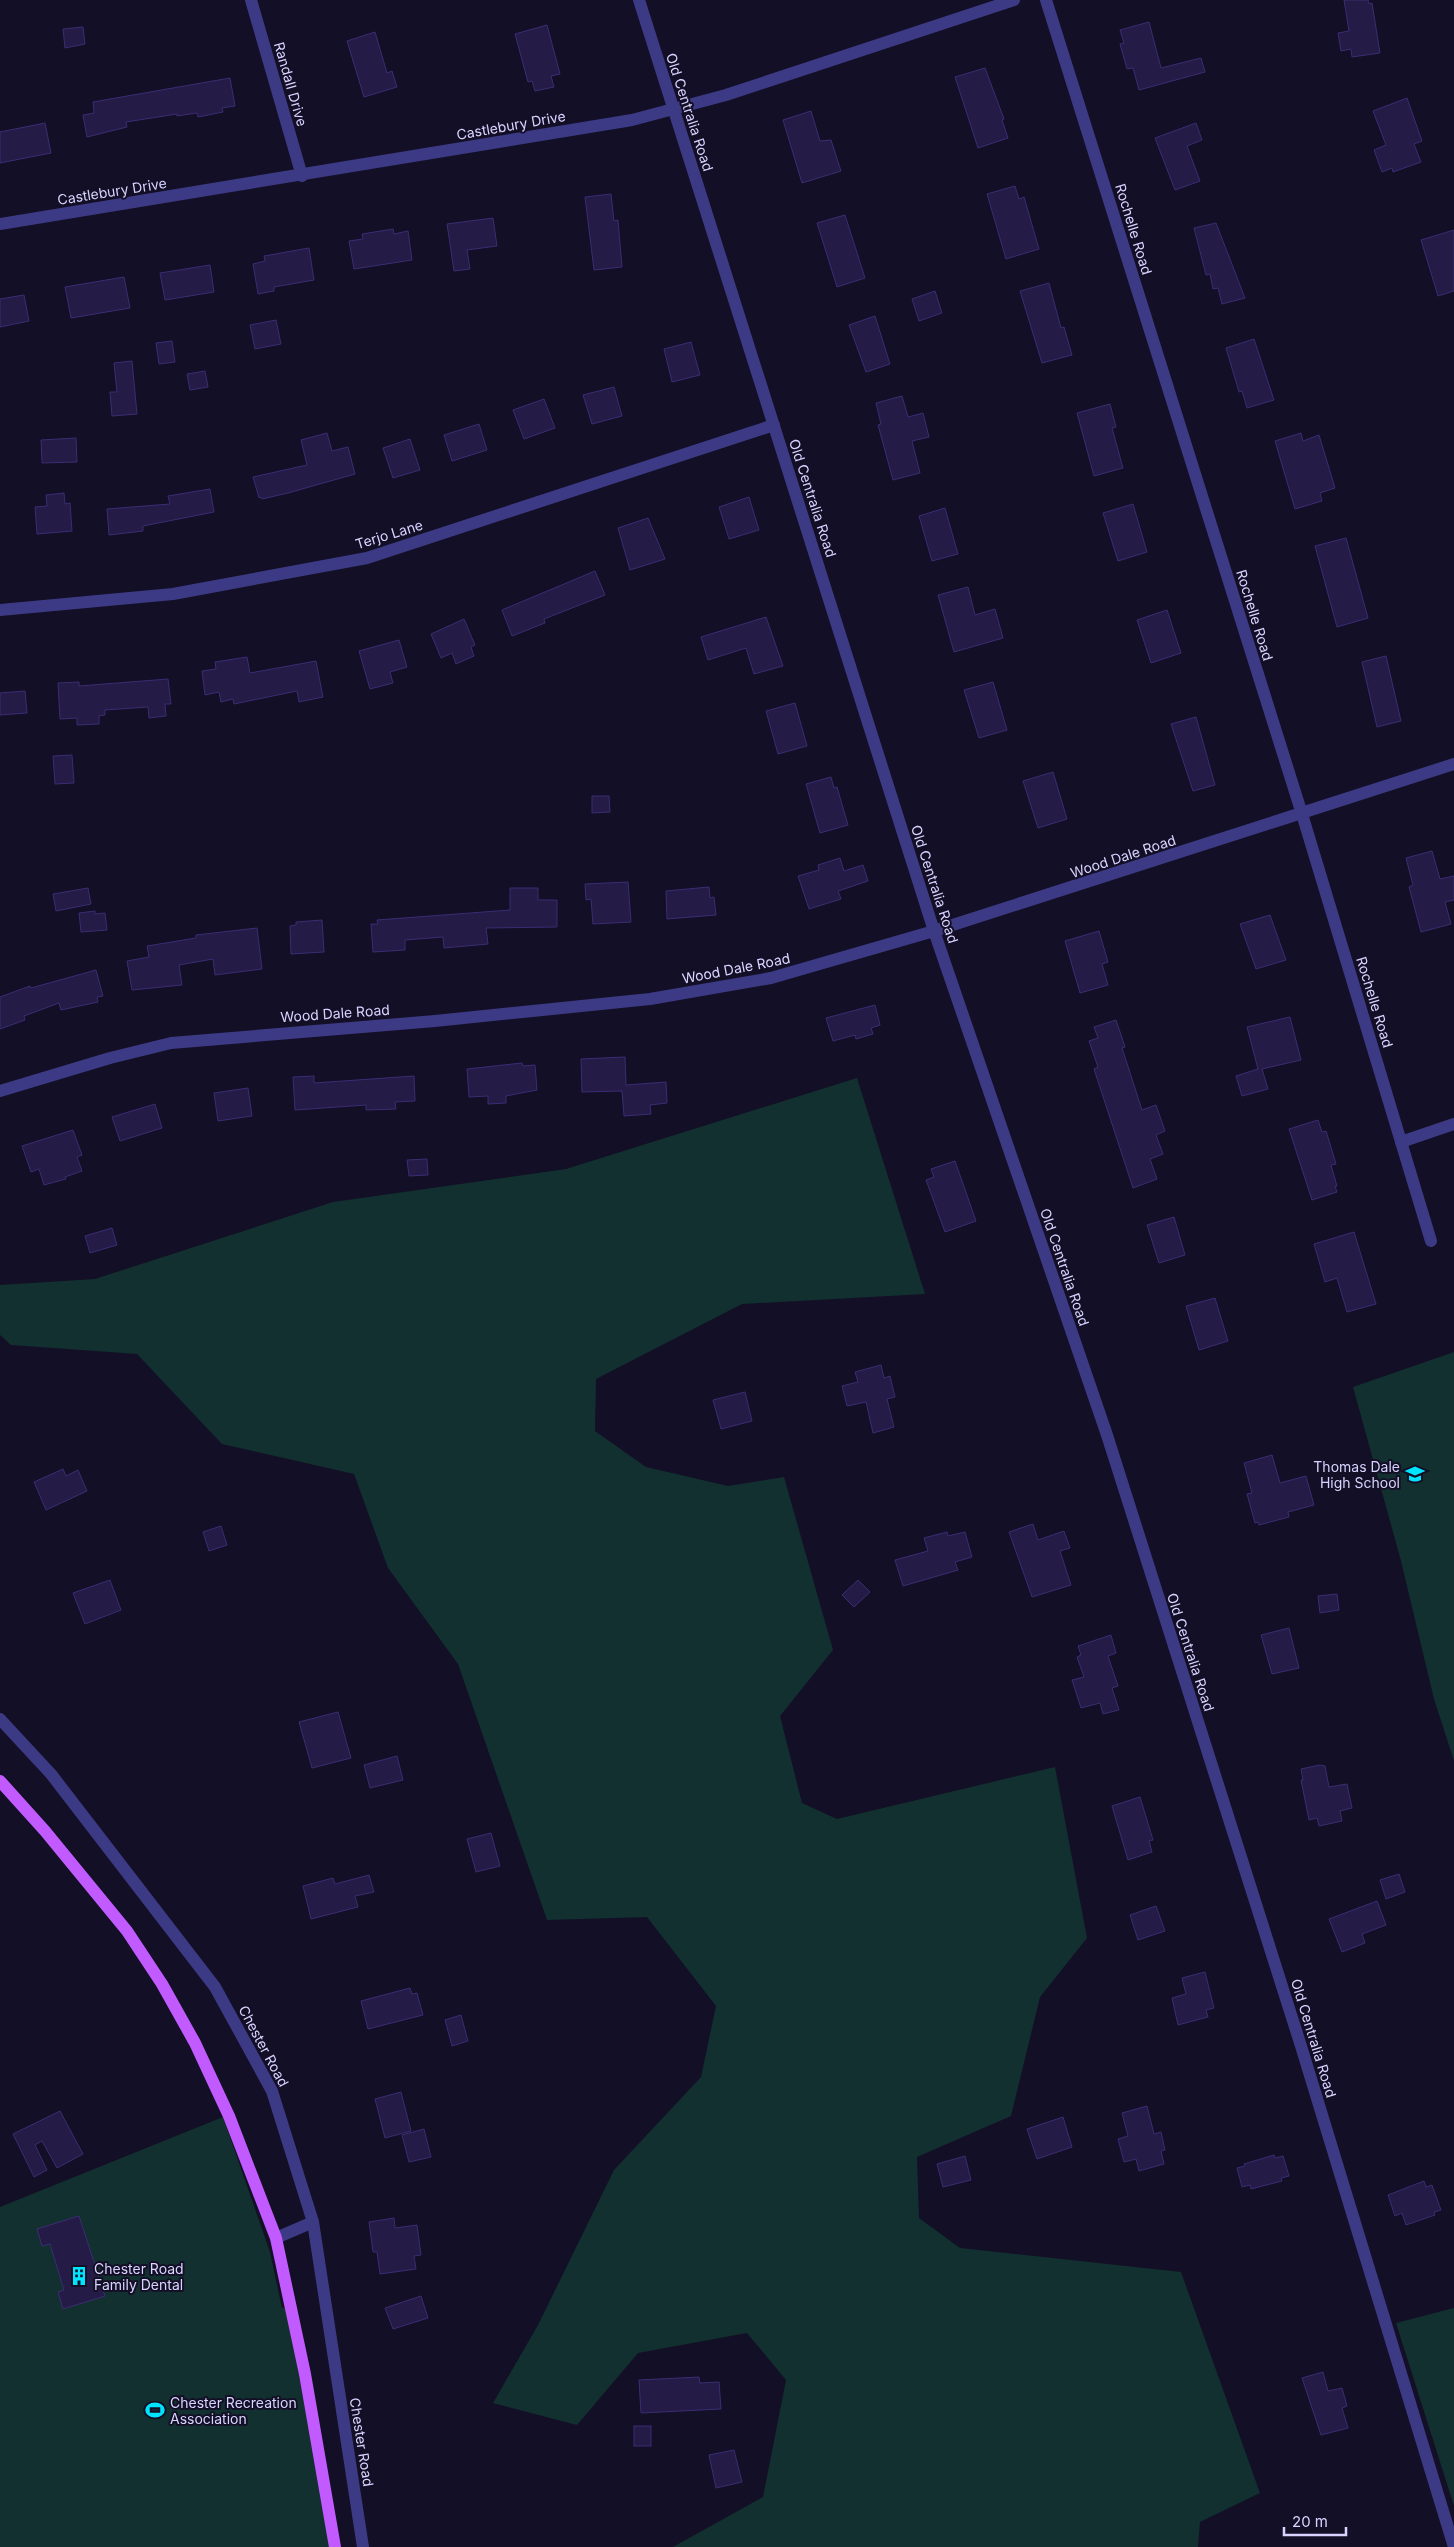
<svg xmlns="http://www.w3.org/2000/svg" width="1454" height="2547" font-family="Inter,sans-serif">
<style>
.green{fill:#12302f}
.building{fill:#241b47;stroke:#3b2d73}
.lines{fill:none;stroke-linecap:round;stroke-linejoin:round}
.minor{stroke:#3d3a85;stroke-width:12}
.tertiary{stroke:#3d3a85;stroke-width:12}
.primary{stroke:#c25bff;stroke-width:12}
.labels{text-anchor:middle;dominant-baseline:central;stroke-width:4;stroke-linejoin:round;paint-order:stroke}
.street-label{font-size:14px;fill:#d9d4ff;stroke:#130f26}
.poi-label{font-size:14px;fill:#d9d4ff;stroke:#130f26;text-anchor:start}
</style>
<rect width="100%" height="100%" fill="#130f26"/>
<g class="green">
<path d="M857 1078 925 1294 742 1304 596 1379 595 1431 646 1467 728 1486 784 1477 833 1650 780 1716 802 1803 837 1819 1055 1767 1087 1938 1040 1997 1011 2116 917 2157 919 2218 960 2248 1181 2272 1260 2493 1200 2522 1198 2547H673L763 2497 786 2380 747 2333 638 2353 577 2425 493 2403 538 2325 614 2170 701 2077 716 2006 647 1917 547 1920 458 1664 388 1568 354 1474 222 1444 137 1354 11 1345 0 1335V1285L95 1279 333 1202 566 1169Z"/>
<path d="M1454 1352V1761L1434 1699 1401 1561 1353 1387Z"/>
<path d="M223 2117 270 2252 282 2308 290 2306 335 2547H0V2207Z"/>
<path d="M1454 2308V2506L1396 2323Z"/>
</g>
<g class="building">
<path d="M1344 0H1368L1369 4 1372 3 1380 53 1352 57 1351 49 1341 51 1338 33 1349 31Z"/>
<path d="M1149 22 1161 68 1201 58 1205 72 1139 90 1133 68 1127 69 1120 44 1124 43 1120 30Z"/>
<path d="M547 25 560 74 551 76 554 87 535 91 532 81 528 82 515 34Z"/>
<path d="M83 27 85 44 65 48 63 29Z"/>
<path d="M375 32 387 73 392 71 397 87 364 97 347 41Z"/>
<path d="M985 68 1004 119 1002 120 1008 138 978 148 955 77Z"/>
<path d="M230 78 235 106 222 108 223 112 198 117 197 113 177 116V114L126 122 127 127 87 137 83 115 94 113 93 102Z"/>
<path d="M1407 98 1422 141 1414 144 1421 162 1393 172 1392 168 1382 172 1374 150 1386 145 1373 111Z"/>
<path d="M811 111 820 141 831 140 841 171 802 183 783 120Z"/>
<path d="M45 123 51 153 0 163V132Z"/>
<path d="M1196 123 1202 140 1187 146 1200 181 1175 190 1155 138Z"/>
<path d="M1015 186 1019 199 1024 197 1039 249 1006 259 987 194Z"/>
<path d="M611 194 614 221 618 220 622 267 594 270 585 197Z"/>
<path d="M845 215 865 278 837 287 817 223Z"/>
<path d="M493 218 497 246 467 250 470 269 454 271 447 224Z"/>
<path d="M1216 223 1245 298 1222 304 1218 288 1213 289 1210 274 1206 275 1194 228Z"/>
<path d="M393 229 394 234 408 231 412 260 354 269 349 241 363 239 362 234Z"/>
<path d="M1454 230V291L1438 296 1421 240Z"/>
<path d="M309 248 314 280 274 287V291L258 294 253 264 265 261 264 256Z"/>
<path d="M210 265 214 292 165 300 160 273Z"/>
<path d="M124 277 130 308 71 318 65 287Z"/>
<path d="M1049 283 1061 328 1064 327 1072 355 1042 363 1020 291Z"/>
<path d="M935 291 942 313 919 321 912 299Z"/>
<path d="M24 295 29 321 0 327V299Z"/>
<path d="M875 316 890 364 866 372 849 325Z"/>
<path d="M276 320 281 344 255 349 250 325Z"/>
<path d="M1254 339 1274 400 1247 408 1242 391 1239 392 1226 348Z"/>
<path d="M172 341 175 362 159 364 156 343Z"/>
<path d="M691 342 700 375 672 382 664 349Z"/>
<path d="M132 361 137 414 112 416 110 392H117L114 363Z"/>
<path d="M205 371 208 387 190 390 187 374Z"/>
<path d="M614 387 622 416 592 424 583 395Z"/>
<path d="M902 396 908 417 923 413 929 437 912 441 920 473 893 480 878 425 881 424 876 403Z"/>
<path d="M544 399 555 428 524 439 513 410Z"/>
<path d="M1110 404 1116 427 1112 428 1123 468 1094 476 1077 413Z"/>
<path d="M479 424 487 450 452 461 444 435Z"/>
<path d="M327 433 332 451 348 447 355 474 288 493 262 499 261 497 259 498 253 477 307 465 301 440Z"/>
<path d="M1301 433 1303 441 1319 435 1335 488 1320 493 1322 501 1295 509 1275 441Z"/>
<path d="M76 438 77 462 42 463 41 440Z"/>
<path d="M410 439 420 470 393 478 383 448Z"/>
<path d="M210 489 214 512 143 526V531L109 535 107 509 170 504 168 496Z"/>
<path d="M64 493 65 504 70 503 72 531 37 534 35 507 47 506 46 495Z"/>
<path d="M749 497 759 530 729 539 719 507Z"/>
<path d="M1133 504 1147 552 1118 561 1103 513Z"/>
<path d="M945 508 958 554 932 561 919 516Z"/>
<path d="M648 518 665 559 630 570 618 528Z"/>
<path d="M1346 538 1368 618 1337 627 1315 546Z"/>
<path d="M595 571 605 595 544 619 545 623 512 636 502 610Z"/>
<path d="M968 587 975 615 995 609 1003 638 954 652 938 595Z"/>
<path d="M1167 610 1181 653 1151 663 1137 620Z"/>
<path d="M766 617 783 666 754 674 746 648 708 660 701 637Z"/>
<path d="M464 619 475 645 471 647 474 656 456 664 452 653 441 658 431 634Z"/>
<path d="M399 640 407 667 390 672 393 683 370 689 359 651Z"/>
<path d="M1386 656 1401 721 1377 727 1362 662Z"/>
<path d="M247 657 250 673 316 661 323 697 299 702 297 691 234 704 233 699 221 702 219 692 205 695 202 671 216 669 215 662Z"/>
<path d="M168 679 171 704H165L166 716 149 718 148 707 105 710V715L99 716V724L77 725V718L60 719 58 683 79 682V686Z"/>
<path d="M993 682 1007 730 979 738 964 690Z"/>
<path d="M25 691 27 713 0 715V693Z"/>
<path d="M795 703 807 746 778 754 766 711Z"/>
<path d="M1196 717 1215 785 1193 791 1171 724Z"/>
<path d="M72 755 74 783 55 784 53 756Z"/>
<path d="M1053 772 1067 819 1038 828 1023 781Z"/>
<path d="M831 777 834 788 837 787 848 825 820 833 806 784Z"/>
<path d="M592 796H609L610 812 592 813Z"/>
<path d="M1432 851 1440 879 1454 876V900L1445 902 1451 924 1421 932 1409 887 1413 885 1406 858Z"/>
<path d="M840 858 844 871 863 865 868 881 838 891 841 899 809 909 798 876 819 870 818 865Z"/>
<path d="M628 882 631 922 593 924 591 899 586 900 585 884Z"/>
<path d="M709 887 710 898 714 897 716 915 667 919 666 891Z"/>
<path d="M88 888 91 904 56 911 53 894Z"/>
<path d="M510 888H538V900H557V927L486 928 488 944 444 948 443 937 405 940V950L373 952 371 924H378L377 920 510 910Z"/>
<path d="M95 911V914L105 913 107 930 81 932 79 913Z"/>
<path d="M1270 915 1286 960 1256 969 1240 924Z"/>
<path d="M322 920 324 952 291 954 290 926 296 925V922Z"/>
<path d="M257 928 262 969 215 975 213 959 179 965 182 985 132 990 127 961 149 957 147 946 196 938V935Z"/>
<path d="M1099 931 1108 962 1102 964 1108 985 1080 993 1065 941Z"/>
<path d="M96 970 103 996 97 997 98 1002 61 1010 59 1003 24 1016 25 1020 0 1029V997L30 986 31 988Z"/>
<path d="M875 1005 880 1025 871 1028 873 1034 856 1039 855 1035 833 1041 826 1018Z"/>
<path d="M1290 1017 1301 1060 1262 1069 1268 1089 1242 1096 1236 1076 1258 1069 1247 1027Z"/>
<path d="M1116 1020 1125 1047 1122 1048 1142 1110 1156 1105 1165 1131 1156 1135 1163 1154 1150 1159 1157 1179 1133 1188 1094 1069 1098 1067 1089 1041 1098 1038 1094 1027Z"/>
<path d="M625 1057 626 1085 666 1082 667 1103 650 1105 651 1114 624 1116 622 1091 582 1092 581 1059Z"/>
<path d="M522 1063 523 1066 535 1065 537 1090 506 1096V1103L488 1104V1096L469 1097 467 1069Z"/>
<path d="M314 1076V1083L414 1076 415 1101 395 1102 396 1109 366 1110V1105L295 1110 293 1077Z"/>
<path d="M248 1088 252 1116 218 1121 214 1093Z"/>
<path d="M155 1104 162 1128 120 1141 112 1117Z"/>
<path d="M1318 1120 1322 1132 1326 1131 1336 1164 1331 1165 1337 1186H1335L1337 1192 1312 1200 1289 1129Z"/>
<path d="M73 1130 82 1155 77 1157 82 1171 65 1177 66 1179 44 1185 39 1169 31 1172 22 1146Z"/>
<path d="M427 1159 428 1175 409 1176 407 1160Z"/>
<path d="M955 1161 976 1221 945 1232 926 1180 934 1177 931 1169Z"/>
<path d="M1174 1217 1185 1255 1159 1263 1147 1225Z"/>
<path d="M112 1228 117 1245 90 1253 85 1236Z"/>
<path d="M1354 1232 1376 1304 1347 1312 1337 1278 1325 1282 1314 1244Z"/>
<path d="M1215 1298 1228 1341 1199 1350 1186 1306Z"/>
<path d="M881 1365 884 1378 890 1376 895 1397 887 1399 894 1427 873 1433 866 1402 847 1406 842 1386 858 1382 855 1372Z"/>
<path d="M745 1392 752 1421 721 1429 713 1400Z"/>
<path d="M1272 1455 1280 1483 1306 1476 1314 1505 1288 1512 1289 1517 1259 1525 1258 1522 1255 1523 1247 1494 1252 1493 1244 1463Z"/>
<path d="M63 1469 66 1476 78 1470 87 1491 46 1510 34 1482Z"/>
<path d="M1033 1524 1038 1540 1064 1531 1070 1548 1060 1551 1071 1585 1032 1597 1009 1532Z"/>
<path d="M221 1526 227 1545 209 1551 203 1532Z"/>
<path d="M947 1532 948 1536 965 1532 972 1557 955 1562 958 1570 903 1586 895 1560 928 1551 924 1538Z"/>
<path d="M110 1580 121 1610 85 1624 73 1593Z"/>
<path d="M858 1580 870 1592 854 1607 842 1595Z"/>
<path d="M1337 1594 1339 1610 1320 1613 1318 1596Z"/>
<path d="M1289 1628 1299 1668 1272 1674 1261 1635Z"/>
<path d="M1111 1635 1116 1653 1108 1656 1118 1686 1112 1688 1119 1710 1103 1714 1100 1703 1081 1708 1072 1680 1084 1677 1077 1657 1081 1655 1078 1646Z"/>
<path d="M338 1712 351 1758 312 1768 299 1722Z"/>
<path d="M397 1756 403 1780 370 1788 364 1765Z"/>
<path d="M1320 1765 1325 1766 1329 1787 1347 1784 1352 1808 1340 1811 1342 1821 1319 1826 1317 1818 1309 1820 1301 1780H1303L1301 1769Z"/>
<path d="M1140 1797 1153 1840 1149 1841 1152 1852 1128 1860 1112 1806Z"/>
<path d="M491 1833 500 1866 476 1872 467 1839Z"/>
<path d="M1399 1874 1405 1892 1386 1899 1380 1880Z"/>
<path d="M369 1875 374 1892 355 1896 358 1907 311 1919 303 1886 333 1878 335 1884Z"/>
<path d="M1377 1901 1386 1925 1362 1934 1365 1943 1342 1952 1329 1919Z"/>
<path d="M1156 1906 1165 1931 1138 1940 1130 1915Z"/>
<path d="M1205 1972 1214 2008 1206 2010 1208 2017 1178 2025 1172 1998 1186 1994 1182 1978Z"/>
<path d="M410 1988 412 1994 417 1993 423 2015 368 2029 361 2001Z"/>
<path d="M461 2015 468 2041 452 2046 445 2020Z"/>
<path d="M401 2092 411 2131 385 2138 375 2099Z"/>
<path d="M1147 2106 1154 2134 1161 2132 1165 2150 1161 2151 1164 2164 1139 2171 1136 2159 1124 2162 1118 2139 1128 2136 1122 2113Z"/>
<path d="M60 2111 83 2154 57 2168 42 2141 35 2145 47 2170 34 2177 13 2134Z"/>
<path d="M1063 2117 1072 2147 1037 2159 1027 2129Z"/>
<path d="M424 2129 431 2157 409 2162 402 2135Z"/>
<path d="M1274 2155 1275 2158 1283 2156 1289 2176 1281 2178 1282 2181 1251 2189 1250 2185 1242 2187 1237 2168 1245 2166 1244 2164Z"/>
<path d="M965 2156 971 2180 943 2187 937 2164Z"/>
<path d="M1424 2181 1426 2187 1432 2185 1441 2210 1434 2212 1435 2215 1406 2225 1402 2213 1395 2216 1388 2195Z"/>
<path d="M79 2216 105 2296 63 2309 58 2292 64 2290 50 2244 42 2246 37 2229Z"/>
<path d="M394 2218 395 2228 417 2225 421 2255 414 2256 416 2269 380 2274 377 2252H373L369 2222Z"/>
<path d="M421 2296 428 2318 393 2329 385 2308Z"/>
<path d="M1323 2372 1328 2391 1342 2388 1347 2406 1342 2408 1348 2428 1321 2435 1302 2378Z"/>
<path d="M699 2377 700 2383 719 2382 721 2409 641 2413 639 2380Z"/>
<rect x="634" y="2426" width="17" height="20"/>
<path d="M734 2450 742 2482 716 2488 709 2455Z"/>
</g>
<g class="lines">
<g class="minor">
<path d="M251 0 302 176"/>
<path d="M1046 0 1302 814 1431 1241"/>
<path d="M0 224 632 120 726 95 1014 0"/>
<path d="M0 610 173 594 367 558 774 425"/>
<path d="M0 1091 110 1058 171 1043 435 1021 650 999 771 978 934 931 1454 764"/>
<path d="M1401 1142 1454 1124"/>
<path d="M0 1719 51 1774 215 1987 272 2091 313 2222 363 2547"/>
<path d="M276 2238 313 2222"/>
</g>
<path class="tertiary" d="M639 0 934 931 1107 1435 1301 2046 1454 2547"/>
<path class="primary" d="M0 1781 45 1831 127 1931 162 1984 195 2043 229 2116 276 2238 305 2374 335 2547"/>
</g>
<defs>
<g id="school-bare" transform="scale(1.5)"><path d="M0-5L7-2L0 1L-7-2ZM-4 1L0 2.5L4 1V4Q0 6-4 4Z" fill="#00e5ff" stroke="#130f26" stroke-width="2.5" paint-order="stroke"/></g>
<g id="building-bare" transform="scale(1.5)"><path d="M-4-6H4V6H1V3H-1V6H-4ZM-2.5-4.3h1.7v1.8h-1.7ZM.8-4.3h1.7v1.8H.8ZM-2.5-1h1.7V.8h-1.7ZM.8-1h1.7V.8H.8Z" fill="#00e5ff" stroke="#130f26" stroke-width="2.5" paint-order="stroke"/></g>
<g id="stadium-bare" transform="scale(1.5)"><path d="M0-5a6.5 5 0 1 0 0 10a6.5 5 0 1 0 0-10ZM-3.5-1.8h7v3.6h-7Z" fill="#00e5ff" stroke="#130f26" stroke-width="2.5" paint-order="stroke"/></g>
</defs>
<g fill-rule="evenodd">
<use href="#school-bare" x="1415" y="1474"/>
<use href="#building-bare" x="79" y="2276"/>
<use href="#stadium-bare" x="155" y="2410"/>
</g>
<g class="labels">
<g class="street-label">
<text transform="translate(291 84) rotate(74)">Randall Drive</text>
<text transform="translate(690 112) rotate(72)">Old Centralia Road</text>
<text transform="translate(511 125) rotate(-10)">Castlebury Drive</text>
<text transform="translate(112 191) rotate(-9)">Castlebury Drive</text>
<text transform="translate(1134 229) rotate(73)">Rochelle Road</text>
<text transform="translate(813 498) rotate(72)">Old Centralia Road</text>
<text transform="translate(389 534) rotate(-17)">Terjo Lane</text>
<text transform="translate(1255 615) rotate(73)">Rochelle Road</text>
<text transform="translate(1123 856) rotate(-18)">Wood Dale Road</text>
<text transform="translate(935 884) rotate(72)">Old Centralia Road</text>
<text transform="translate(736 968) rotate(-11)">Wood Dale Road</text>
<text transform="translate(1375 1002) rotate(73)">Rochelle Road</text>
<text transform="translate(335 1013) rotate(-4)">Wood Dale Road</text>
<text transform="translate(1065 1267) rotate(71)">Old Centralia Road</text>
<text transform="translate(1191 1652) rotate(72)">Old Centralia Road</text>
<text transform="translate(1314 2038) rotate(73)">Old Centralia Road</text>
<text transform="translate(264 2046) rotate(62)">Chester Road</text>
<text transform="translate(362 2442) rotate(81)">Chester Road</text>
</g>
<g class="poi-label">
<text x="1400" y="1466" text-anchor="end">Thomas Dale<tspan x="1400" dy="16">High School</tspan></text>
<text x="94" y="2268">Chester Road<tspan x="94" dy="16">Family Dental</tspan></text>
<text x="170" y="2402">Chester Recreation<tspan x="170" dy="16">Association</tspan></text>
</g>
</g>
<path d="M1284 2527v8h62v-8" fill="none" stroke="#d9d4ff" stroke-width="2.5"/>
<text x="1292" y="2527" font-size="15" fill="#d9d4ff" stroke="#130f26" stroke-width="4" paint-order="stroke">20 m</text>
</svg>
